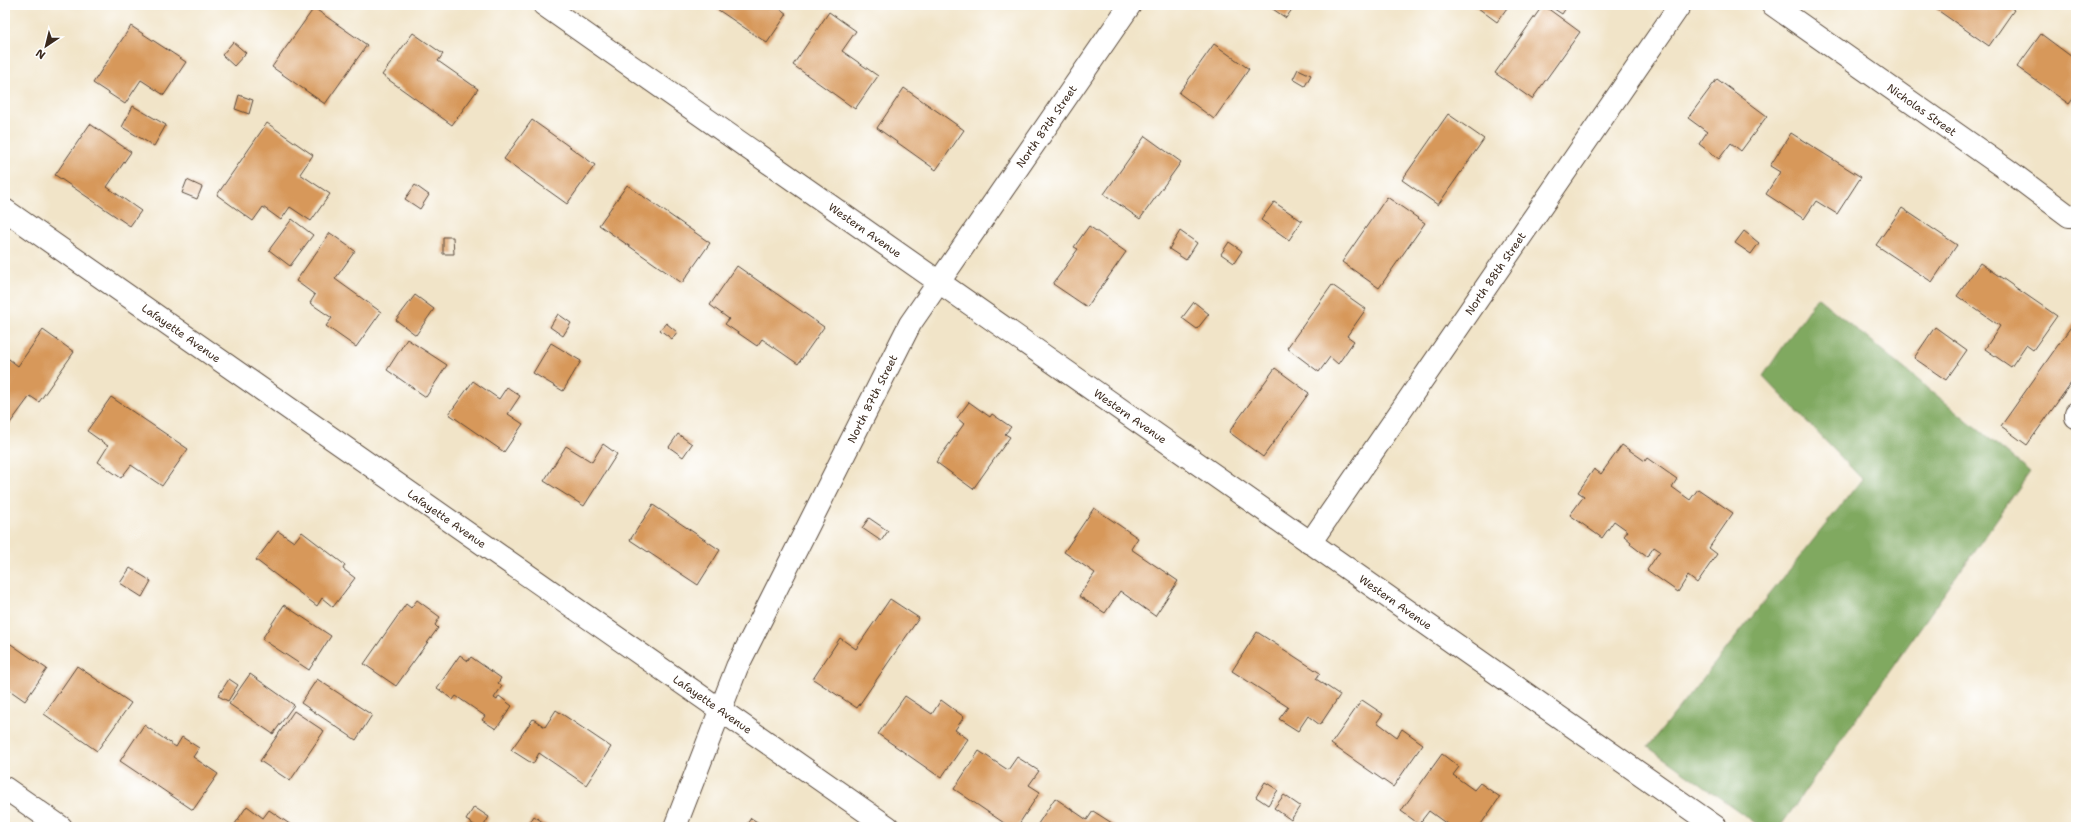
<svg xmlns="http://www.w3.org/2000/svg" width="2081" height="832" font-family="'Shantell Sans',sans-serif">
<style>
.forest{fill:#80a960;stroke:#5e6a3f}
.building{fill:#d7985a}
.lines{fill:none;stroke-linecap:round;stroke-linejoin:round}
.minor-casing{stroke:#564638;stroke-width:24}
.minor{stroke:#fff;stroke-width:22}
.labels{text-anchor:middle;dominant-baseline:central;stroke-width:3;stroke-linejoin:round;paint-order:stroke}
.street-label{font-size:11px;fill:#3b2a1e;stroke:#fff}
</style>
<rect width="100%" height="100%" fill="#fff"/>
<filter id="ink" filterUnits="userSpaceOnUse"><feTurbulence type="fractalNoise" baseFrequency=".025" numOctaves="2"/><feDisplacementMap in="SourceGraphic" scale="8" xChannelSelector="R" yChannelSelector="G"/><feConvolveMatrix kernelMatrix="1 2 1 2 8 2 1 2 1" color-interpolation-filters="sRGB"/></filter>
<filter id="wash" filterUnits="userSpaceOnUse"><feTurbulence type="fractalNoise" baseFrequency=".012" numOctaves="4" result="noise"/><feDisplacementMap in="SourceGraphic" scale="16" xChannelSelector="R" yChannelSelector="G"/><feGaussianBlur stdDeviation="0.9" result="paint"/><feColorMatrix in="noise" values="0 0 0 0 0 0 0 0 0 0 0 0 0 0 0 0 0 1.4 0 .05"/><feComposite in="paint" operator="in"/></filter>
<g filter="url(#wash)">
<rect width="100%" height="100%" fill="#f1e4c8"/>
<path class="forest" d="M1817 297 2030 472 1780 827H1761L1648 747 1862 479 1763 376Z"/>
<g id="blocks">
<g class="building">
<path d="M711 5H775L787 14 767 43Z"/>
<path d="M1267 5H1295L1286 18Z"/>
<path d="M1474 5H1509L1497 22Z"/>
<path d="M1543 5 1580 32 1532 99 1495 73Z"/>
<path d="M1548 5H1568L1562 14Z"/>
<path d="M1939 5H2007L2014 10 1989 46 1936 9Z"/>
<path d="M314 8 367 45 325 104 272 67Z"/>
<path d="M829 12 856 31 842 51 878 76 855 109 793 65Z"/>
<path d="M131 26 186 62 164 95 141 80 125 104 93 83Z"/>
<path d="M413 33 443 54 438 61 478 89 452 125 382 75Z"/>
<path d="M2041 34 2076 60V95L2069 104 2017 67Z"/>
<path d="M233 42 246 53 234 66 222 55Z"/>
<path d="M1214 44 1249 69 1214 119 1179 93Z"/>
<path d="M1298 69 1311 75 1305 86 1293 79Z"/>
<path d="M1717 79 1767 116 1741 151 1731 143 1719 159 1699 144 1707 132 1688 118Z"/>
<path d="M904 88 964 130 936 170 877 128Z"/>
<path d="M239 95 253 100 249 114 235 109Z"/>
<path d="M133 106 166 125 154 146 122 127Z"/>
<path d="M1448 114 1484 139 1438 205 1402 180Z"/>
<path d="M532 120 595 165 567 204 504 159Z"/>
<path d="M267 123 313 155 300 174 330 194 311 221 290 207 281 220 263 207 253 221 217 195Z"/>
<path d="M90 124 131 152 107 187 141 211 130 226 55 175Z"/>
<path d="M1791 133 1861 177 1837 214 1816 201 1804 219 1766 194 1780 172 1770 166Z"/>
<path d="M1145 136 1181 162 1140 219 1104 194Z"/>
<path d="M187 180 202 187 197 199 182 193Z"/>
<path d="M415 185 429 195 420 209 405 199Z"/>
<path d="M627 185 710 243 682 283 599 225Z"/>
<path d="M1387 197 1425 223 1379 288 1342 262Z"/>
<path d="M1274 202 1302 221 1289 240 1261 220Z"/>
<path d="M1902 208 1957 245 1932 282 1876 245Z"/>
<path d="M292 219 313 235 290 266 269 250Z"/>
<path d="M1089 226 1126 252 1087 307 1053 284 1078 249 1074 247Z"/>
<path d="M1180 231 1197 243 1186 260 1169 249Z"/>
<path d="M1744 231 1759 243 1751 254 1735 243Z"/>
<path d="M330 233 355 251 335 279 381 312 356 347 326 326 332 318 310 303 315 295 296 281Z"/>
<path d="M443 237H453L454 254H443Z"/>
<path d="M1229 242 1242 251 1234 263 1221 254Z"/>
<path d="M1980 263 2057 316 2033 350 2026 345 2011 367 1985 349 2000 326 1957 296Z"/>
<path d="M737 266 824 327 798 364 762 339 757 346 725 324 729 319 710 305Z"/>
<path d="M1332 285 1366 309 1347 336 1354 341 1338 364 1330 357 1319 372 1287 348Z"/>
<path d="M415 295 434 309 416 335 396 320Z"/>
<path d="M1194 302 1209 314 1197 329 1182 318Z"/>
<path d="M558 314 571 323 563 336 550 327Z"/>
<path d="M2075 321 2076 376 2027 445 2001 426Z"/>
<path d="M666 323 677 332 672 339 660 330Z"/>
<path d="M1935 327 1967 350 1946 380 1914 358Z"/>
<path d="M43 330 74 352 39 402 30 396 5 430V356L18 366Z"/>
<path d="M407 339 447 365 426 397 387 370Z"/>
<path d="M551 343 581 361 563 391 533 373Z"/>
<path d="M1275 368 1309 393 1263 457 1229 432Z"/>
<path d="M473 381 499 399 507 387 520 396 508 414 523 424 504 452 449 414Z"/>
<path d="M111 397 188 449 162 486 131 465 121 478 98 462 108 446 87 431Z"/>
<path d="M969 402 990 417 992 414 1011 427 1005 434 1010 437 973 489 936 462 964 424 957 418Z"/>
<path d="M678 434 692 444 683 457 669 447Z"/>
<path d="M603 444 617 454 584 506 544 481 566 446 592 462Z"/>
<path d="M1622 445 1645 461 1647 458 1677 479 1672 487 1690 500 1698 489 1733 513 1709 548 1717 554 1697 583 1688 576 1678 592 1647 570 1660 551 1654 547 1647 557 1630 544 1631 542 1624 536 1628 531 1614 521 1602 538 1570 515 1584 496 1578 492 1594 469 1601 474Z"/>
<path d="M653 505 720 550 698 585 630 540Z"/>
<path d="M1094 508 1138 538 1131 549 1178 581 1155 616 1120 591 1105 613 1079 596 1095 573 1064 552Z"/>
<path d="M869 518 888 531 881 541 862 528Z"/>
<path d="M278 531 294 542 302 532 345 565 343 569 355 578 333 607 322 598 317 606 256 560Z"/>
<path d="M130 568 151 581 142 597 120 583Z"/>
<path d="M890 599 919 618 857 708 813 679 840 638 856 649Z"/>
<path d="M417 600 440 617 435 625 438 628 396 686 364 664 406 604 411 608Z"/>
<path d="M284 605 331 636 309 670 262 639Z"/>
<path d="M1257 632 1320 673 1316 679 1340 695 1320 725 1308 716 1298 731 1279 719 1288 707 1232 671Z"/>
<path d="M5 640 47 669 25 701 5 687Z"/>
<path d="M460 655 468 661 471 657 501 678 498 683 502 686 494 698 497 700 499 696 512 706 496 729 482 720 485 716 456 696 453 700 437 688Z"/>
<path d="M77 666 131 703 97 751 44 714Z"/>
<path d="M250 674 294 705 273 734 229 704Z"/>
<path d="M229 679 238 685 228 701 218 696Z"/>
<path d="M317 679 372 715 356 740 301 703Z"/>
<path d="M905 696 932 714 941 700 964 717 955 730 968 739 941 778 878 734Z"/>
<path d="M1362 700 1383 714 1377 722 1397 737 1402 729 1423 744 1393 787 1331 744Z"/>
<path d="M556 710 611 747 586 785 539 753 533 764 511 750 533 719 545 727Z"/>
<path d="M294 711 324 731 290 781 260 761Z"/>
<path d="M144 725 176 747 182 737 199 748 193 757 218 774 193 810 120 761Z"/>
<path d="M979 751 1008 770 1017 757 1039 771 1029 785 1040 792 1017 827H1010L954 789Z"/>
<path d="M1442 754 1459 767 1453 775 1474 790 1480 783 1500 797 1479 827H1451L1429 811 1419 824 1401 811Z"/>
<path d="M1265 782 1278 790 1268 805 1256 797Z"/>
<path d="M1284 795 1300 806 1291 820 1274 808Z"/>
<path d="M1055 798 1087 820 1093 811 1115 825 1113 827H1036Z"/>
<path d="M247 806 263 818 269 810 294 827H233Z"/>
<path d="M474 807 489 817 483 827H478L466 820Z"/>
<path d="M534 816 550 827H527Z"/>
<path d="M751 818 765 827H745Z"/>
</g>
</g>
</g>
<g filter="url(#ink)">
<use href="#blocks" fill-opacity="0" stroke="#564638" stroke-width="1"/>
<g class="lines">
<g class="minor-casing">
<g id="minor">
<path id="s1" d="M544 5 1716 827"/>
<path id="s2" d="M1773 5 2009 171 2069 216"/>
<path id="s3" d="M5 210 888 827"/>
<path d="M2076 413V417"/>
<path id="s4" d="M1310 543 1680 5"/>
<path d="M5 788 61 827"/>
<path id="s5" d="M675 827 737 667 910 324 1130 5"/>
</g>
</g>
<use href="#minor" class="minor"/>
</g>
</g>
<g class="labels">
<g class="street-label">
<text stroke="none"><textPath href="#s2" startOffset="182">Nicholas Street</textPath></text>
<text stroke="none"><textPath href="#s5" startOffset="796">North 87th Street</textPath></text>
<text stroke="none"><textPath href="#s1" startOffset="392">Western Avenue</textPath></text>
<text stroke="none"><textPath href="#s4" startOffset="327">North 88th Street</textPath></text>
<text stroke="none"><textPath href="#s3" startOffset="215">Lafayette Avenue</textPath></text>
<text stroke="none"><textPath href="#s5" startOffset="472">North 87th Street</textPath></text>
<text stroke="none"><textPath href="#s1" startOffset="716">Western Avenue</textPath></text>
<text stroke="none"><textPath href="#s3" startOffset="539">Lafayette Avenue</textPath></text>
<text stroke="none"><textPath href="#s1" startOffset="1040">Western Avenue</textPath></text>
<text stroke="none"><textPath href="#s3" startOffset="863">Lafayette Avenue</textPath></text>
</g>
</g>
<rect width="2081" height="832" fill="none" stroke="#fff" stroke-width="20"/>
<g transform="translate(46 46) rotate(215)" stroke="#ffffff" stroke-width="3" paint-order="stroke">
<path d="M0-3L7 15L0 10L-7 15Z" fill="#3b2a1e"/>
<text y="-6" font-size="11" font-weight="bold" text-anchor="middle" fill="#3b2a1e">N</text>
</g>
</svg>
